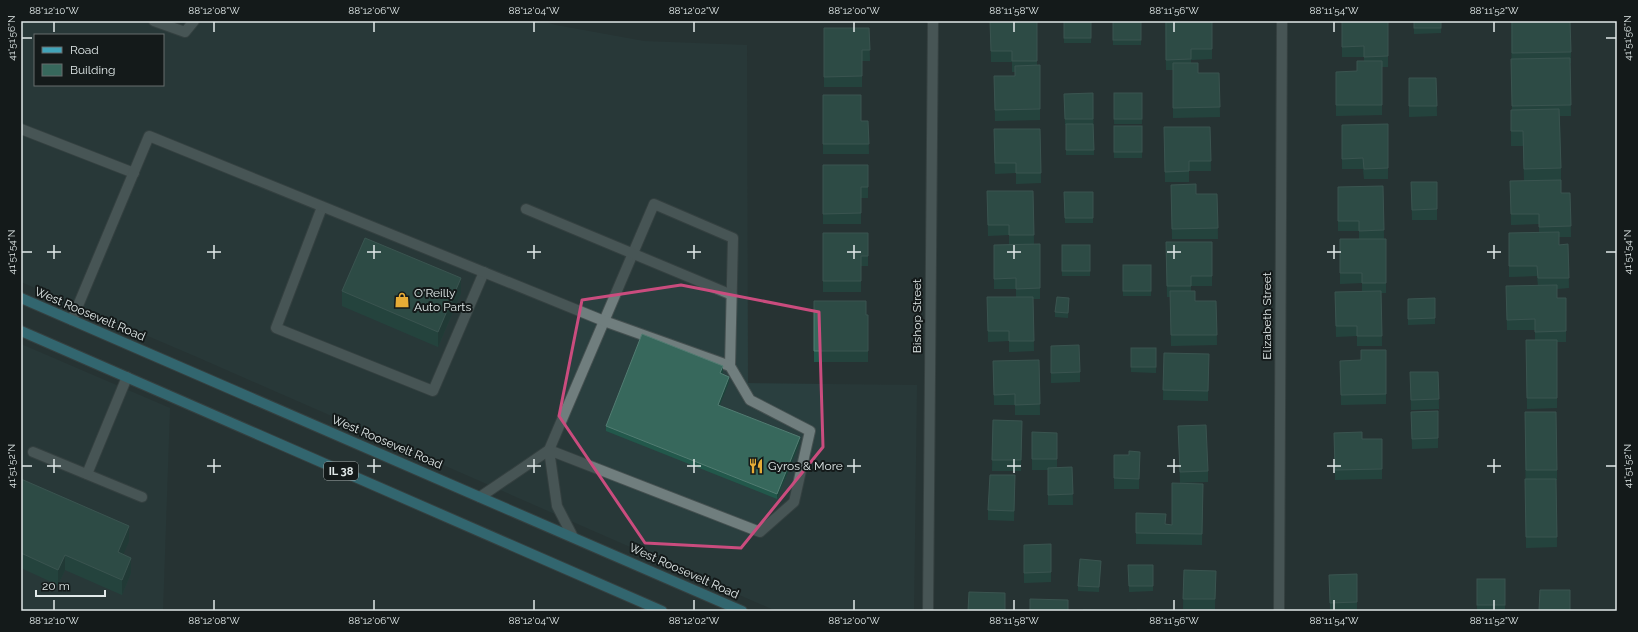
<svg xmlns="http://www.w3.org/2000/svg" width="1638" height="632" font-family="Raleway,sans-serif">
<style>
.built{fill:#2a3f3f;fill-rule:evenodd}
.lines{fill:none;stroke-linecap:round;stroke-linejoin:round}
.service-casing{stroke:#465151;stroke-width:12}
.minor-casing{stroke:#465151;stroke-width:12}
.primary-casing{stroke:#465151;stroke-width:12}
.service{stroke:#707e7e;stroke-width:10}
.minor{stroke:#707e7e;stroke-width:10}
.primary{stroke:#41a4b9;stroke-width:10}
.wall{fill:#22584b}
.shaded-wall{fill:#1c433a}
.building{fill:#37685c;stroke:#527c72}
.marked{fill:none;stroke:#ca4c7e;stroke-width:3;stroke-linejoin:round}
.ticks{fill:none;stroke:#e1e9e9;stroke-width:1.5}
.labels{text-anchor:middle;dominant-baseline:central;stroke-width:4;stroke-linejoin:round;paint-order:stroke}
.shield{fill:#141a1a;stroke:#a4abab;stroke-width:1}
.shield-label{font-size:11px;font-weight:bold;fill:#e1e9e9}
.poi-label{font-size:12px;fill:#e1e9e9;stroke:#141a1a;text-anchor:start}
.street-label{font-size:12px;fill:#e1e9e9;stroke:#141a1a}
.neatline{fill:none;stroke:#e1e9e9;stroke-width:1.5}
.ticks-label{font-size:10px;text-anchor:middle;fill:#e1e9e9}
</style>
<rect width="100%" height="100%" fill="#273333"/>
<g class="built">
<path d="M21 21H541L556 25 644 41 747 45 748 383 917 385 914 611H776L197 357 21 282ZM35 35H163V85H35Z"/>
<path d="M21 344 170 408 163 611H21Z"/>
</g>
<g class="lines">
<g class="service-casing">
<g id="service">
<path d="M154 21 185 32 194 21"/>
<path d="M21 129 134 173"/>
<path d="M654 204 733 238 730 366 750 400 810 431 794 502 760 532 549 450Z"/>
<path d="M322 207 276 328 433 391 484 272"/>
<path d="M526 209 732 295"/>
<path d="M72 320 149 136 604 321 730 366"/>
<path d="M33 452 142 497"/>
<path d="M87 474 127 377"/>
<path d="M480 497 549 450 557 506 573 537"/>
</g>
</g>
<g class="minor-casing">
<g id="minor">
<path d="M928 611 933 21"/>
<path d="M1279 611 1282 21"/>
</g>
</g>
<g class="primary-casing">
<g id="primary">
<path d="M21 298 742 611"/>
<path d="M21 331 662 611"/>
</g>
</g>
<use href="#service" class="service"/>
<use href="#minor" class="minor"/>
<use href="#primary" class="primary"/>
</g>
<g class="wall">
<path d="M990 21H1037V65H1040V120L995 121 994 76H1015V72H1012V62H991Z"/>
<rect x="1064" y="21" width="27" height="22"/>
<rect x="1113" y="21" width="28" height="24"/>
<path d="M1165 21H1212V59L1191 60V63L1198 73H1219L1220 117 1173 118V70H1166Z"/>
<path d="M1342 21H1388V67H1382V115L1336 116V72L1357 71 1364 61V57H1342Z"/>
<path d="M1414 21H1441V33L1414 34Z"/>
<path d="M1511 21 1571 52V63H1570L1571 116H1560L1561 168V193H1570L1571 237H1559V245L1568 244 1569 288 1557 289V298L1566 331V342H1557V408L1527 409 1526 340H1535V330H1507L1506 296 1538 286 1537 276 1509 277V233L1539 232V224L1511 225 1510 181H1524L1523 146H1511V110H1512Z"/>
<path d="M824 28H869L870 61H862V87H824Z"/>
<path d="M1409 78H1436L1437 116 1409 117Z"/>
<path d="M1093 93 1094 155H1066V125H1065L1064 94Z"/>
<rect x="1114" y="93" width="28" height="31"/>
<path d="M823 95 861 121H868L869 154H823Z"/>
<path d="M1388 124V179H1364L1363 169H1342V125Z"/>
<rect x="1114" y="126" width="28" height="32"/>
<path d="M1164 127H1210L1211 171H1189V182H1165Z"/>
<path d="M994 129H1040L1041 183 1016 184V173L995 174Z"/>
<path d="M823 165H868V198H861V224H823Z"/>
<path d="M1411 182H1437V220H1412Z"/>
<path d="M1171 185 1196 194H1217L1218 239H1172Z"/>
<path d="M1383 186 1384 239H1386V293H1381L1382 346H1357V336L1336 337 1335 292H1362V283L1340 284V239H1359V231H1338V187Z"/>
<path d="M987 191H1033L1034 244 1040 288V299H1033L1034 351 1009 352V341L988 342 987 297H1016V289H994V245H1009V235L988 236Z"/>
<path d="M1064 192H1093V223H1065Z"/>
<path d="M823 233H868V266H861V292H823Z"/>
<path d="M1166 242H1212V286H1191V291L1195 301H1216L1217 345 1171 346 1170 297H1167Z"/>
<rect x="1062" y="245" width="28" height="31"/>
<rect x="1123" y="265" width="28" height="31"/>
<path d="M342 291 461 293 438 347 342 306Z"/>
<path d="M1435 298V324L1408 325V299Z"/>
<path d="M814 301 868 315V362H814Z"/>
<path d="M1069 303 1068 318 1055 317V312Z"/>
<path d="M1051 346 1080 372V382L1051 383Z"/>
<path d="M1131 348H1156V373L1131 372Z"/>
<path d="M1386 350V404L1341 405 1340 361 1361 360Z"/>
<path d="M1164 353 1209 354 1208 401 1163 400Z"/>
<path d="M1039 360 1040 415H1015V405H994L993 361Z"/>
<path d="M723 372 722 374 729 382 719 405 800 442 777 499 606 431V426Z"/>
<path d="M1410 372H1438L1439 409 1411 410Z"/>
<path d="M1438 411V448L1412 449 1411 412Z"/>
<path d="M1525 412 1557 470V480H1556L1557 547 1526 548Z"/>
<path d="M993 420 1022 421 1021 471H992Z"/>
<path d="M1178 426 1208 471V482L1180 483Z"/>
<path d="M1032 432 1057 433V468L1072 467 1073 505H1048V470H1032Z"/>
<path d="M1334 433 1362 439 1382 469V479L1335 480Z"/>
<path d="M1140 452 1139 489H1114V455H1129Z"/>
<path d="M21 479 129 541 123 554 131 573 122 595 65 570 58 585 21 568Z"/>
<path d="M1203 484 1202 545 1136 544V513L1166 524 1172 525Z"/>
<path d="M1015 486 1014 521 988 520V510Z"/>
<path d="M1024 545 1051 572V582L1024 583Z"/>
<path d="M1101 561 1099 592 1078 591V586Z"/>
<path d="M1128 565H1153V591L1129 592Z"/>
<path d="M1184 570 1216 571 1215 610 1183 609Z"/>
<path d="M1357 574V611H1330L1329 575Z"/>
<rect x="1477" y="579" width="28" height="32"/>
</g>
<g class="shaded-wall">
<path d="M461 278V293L438 347V332Z"/>
<path d="M723 366V372L720 379V373Z"/>
<path d="M729 377V382L718 410V405Z"/>
<path d="M800 437V442L777 499V494Z"/>
<path d="M129 526V541L118 567V552Z"/>
<path d="M65 555V570L58 585V570Z"/>
<path d="M131 558V573L122 595V580Z"/>
</g>
<g class="building">
<path d="M990 21H1037V61H1012V51H991Z"/>
<rect x="1064" y="21" width="27" height="17"/>
<rect x="1113" y="21" width="28" height="19"/>
<path d="M1166 21H1212V49H1191V59L1166 60Z"/>
<path d="M1342 21H1388V56L1364 57V46L1342 47Z"/>
<rect x="1414" y="21" width="27" height="7"/>
<path d="M1512 21H1570L1571 52 1512 53Z"/>
<path d="M824 28H869L870 50H862V76L824 77Z"/>
<path d="M1570 58 1571 105 1512 106 1511 59Z"/>
<path d="M1357 61H1382V105H1336V72L1357 71Z"/>
<path d="M1173 63H1198V73H1219L1220 107 1173 108Z"/>
<path d="M1040 65V109L995 110 994 76H1015V66Z"/>
<path d="M1409 78H1436L1437 106H1409Z"/>
<path d="M1093 93V119H1065L1064 94Z"/>
<rect x="1114" y="93" width="28" height="26"/>
<path d="M823 95H861V121H868L869 144H823Z"/>
<path d="M1559 109 1561 168 1524 169 1523 131H1511V110Z"/>
<path d="M1066 124H1093L1094 150H1066Z"/>
<path d="M1388 124V168L1364 169 1363 158 1342 159V125Z"/>
<rect x="1114" y="126" width="28" height="26"/>
<path d="M1164 127H1210L1211 161H1189V171L1165 172Z"/>
<path d="M994 129H1040L1041 173H1016V163H995Z"/>
<path d="M823 165H868V187H861V213L823 214Z"/>
<path d="M1561 180V193H1570L1571 226 1539 227V214H1511L1510 181Z"/>
<path d="M1411 182H1437V209L1412 210Z"/>
<path d="M1196 184V194H1217L1218 228 1172 229 1171 185Z"/>
<path d="M1383 186 1384 230 1359 231V221H1338V187Z"/>
<path d="M987 191H1033L1034 235H1009V225H988Z"/>
<path d="M1064 192H1093V218H1065Z"/>
<path d="M1559 232V245L1568 244 1569 278H1538L1537 266H1509V233Z"/>
<path d="M823 233H868V256H861V281H823Z"/>
<path d="M365 238 461 278 438 332 342 291Z"/>
<path d="M1340 239H1386V283H1362V273H1340Z"/>
<path d="M1166 242H1212V276H1191V286H1167Z"/>
<path d="M1040 244V288L1016 289V278L994 279V245Z"/>
<rect x="1062" y="245" width="28" height="26"/>
<rect x="1123" y="265" width="28" height="26"/>
<path d="M1557 285V298H1566V331L1535 332V319L1507 320 1506 286Z"/>
<path d="M1170 291H1195V301H1216L1217 335H1171Z"/>
<path d="M1381 291 1382 336H1357V326H1336L1335 292Z"/>
<path d="M987 297H1033L1034 341H1009V331H988Z"/>
<path d="M1057 297 1069 298 1068 313 1055 312Z"/>
<path d="M1435 298V318L1408 319V299Z"/>
<path d="M814 301H866V315H868V351H814Z"/>
<path d="M642 334 723 366 720 373 729 377 718 405 800 437 777 494 606 426Z"/>
<path d="M1526 340H1557V398H1527Z"/>
<path d="M1079 345 1080 372 1051 373V346Z"/>
<rect x="1131" y="348" width="25" height="19"/>
<path d="M1361 350H1386V394L1341 395 1340 361 1361 360Z"/>
<path d="M1164 353 1209 354 1208 391 1163 390Z"/>
<path d="M1039 360 1040 404 1015 405V394L994 395 993 361Z"/>
<path d="M1410 372H1438L1439 399 1411 400Z"/>
<path d="M1438 411V438L1412 439 1411 412Z"/>
<path d="M1525 412H1556L1557 470H1526Z"/>
<path d="M993 420 1022 421 1021 460H992Z"/>
<path d="M1206 425 1208 471 1180 472 1178 426Z"/>
<path d="M1032 432 1057 433V459H1032Z"/>
<path d="M1362 432V439H1382V469L1335 470 1334 433Z"/>
<path d="M1129 451 1140 452 1139 479 1114 478V455H1129Z"/>
<path d="M1072 467 1073 494 1048 495V468Z"/>
<path d="M990 475H1015L1014 511 988 510Z"/>
<path d="M21 479 129 526 118 552 131 558 122 580 65 555 58 570 21 553Z"/>
<path d="M1525 479H1556L1557 537H1526Z"/>
<path d="M1172 483 1203 484 1202 534 1136 533V513L1166 514 1165 524 1172 525Z"/>
<path d="M1051 544V572L1024 573V545Z"/>
<path d="M1080 559 1101 561 1099 587 1078 586Z"/>
<path d="M1128 565H1153V586H1129Z"/>
<path d="M1184 570 1216 571 1215 599H1183Z"/>
<path d="M1357 574V602L1330 603 1329 575Z"/>
<rect x="1477" y="579" width="28" height="26"/>
<path d="M1540 590H1570V611H1539Z"/>
<path d="M969 592 1005 593V611H968Z"/>
<path d="M1030 599 1068 600V611H1030Z"/>
<path d="M1083 610 1121 611H1083Z"/>
<path d="M1137 610 1159 611H1137Z"/>
</g>
<path d="M0 0H1638V632H0ZM681 285 819 312 823 447 741 548 645 543 559 416 582 300Z" fill="#273333" fill-opacity=".55" fill-rule="evenodd"/>
<path class="marked" d="M681 285 819 312 823 447 741 548 645 543 559 416 582 300Z"/>
<path class="ticks" d="M54 22V32M214 22V32M374 22V32M534 22V32M694 22V32M854 22V32M1014 22V32M1174 22V32M1334 22V32M1494 22V32M22 38H32M1606 38H1616M54 245V259M214 245V259M374 245V259M534 245V259M694 245V259M854 245V259M1014 245V259M1174 245V259M1334 245V259M1494 245V259M22 252H32M47 252H61M207 252H221M367 252H381M527 252H541M687 252H701M847 252H861M1007 252H1021M1167 252H1181M1327 252H1341M1487 252H1501M1606 252H1616M54 459V473M214 459V473M374 459V473M534 459V473M694 459V473M854 459V473M1014 459V473M1174 459V473M1334 459V473M1494 459V473M22 466H32M47 466H61M207 466H221M367 466H381M527 466H541M687 466H701M847 466H861M1007 466H1021M1167 466H1181M1327 466H1341M1487 466H1501M1606 466H1616M54 600V610M214 600V610M374 600V610M534 600V610M694 600V610M854 600V610M1014 600V610M1174 600V610M1334 600V610M1494 600V610"/>
<defs>
<g id="shop-bare" transform="scale(1.2)"><path d="M-5-2.5h2.3a2.7 3.5 0 0 1 5.4 0H5L5.5 6h-11ZM-1.5-2.5h3a1.5 2.3 0 0 0-3 0Z" fill="#e7ac36" stroke="#141a1a" stroke-width="2.5" paint-order="stroke"/></g>
<g id="restaurant-bare" transform="scale(1.2)"><path d="M-5-6h1v4h1v-4h1v4h1v-4h1v5L-1.5 .5V6h-2V.5L-5-1ZM5-6V6H3V1.5H1.5Q1.5-4 5-6Z" fill="#e7ac36" stroke="#141a1a" stroke-width="2.5" paint-order="stroke"/></g>
</defs>
<g fill-rule="evenodd">
<use href="#shop-bare" x="402" y="300"/>
<use href="#restaurant-bare" x="756" y="466"/>
</g>
<g class="labels">
<rect class="shield" x="324" y="462" width="34" height="18" rx="3"/>
<g class="shield-label">
<text x="341" y="471">IL 38</text>
</g>
<g class="poi-label">
<text x="414" y="293">O'Reilly<tspan x="414" dy="14">Auto Parts</tspan></text>
<text x="768" y="466">Gyros &amp; More</text>
</g>
<g class="street-label">
<text transform="translate(90 314) rotate(23)">West Roosevelt Road</text>
<text transform="translate(917 316) rotate(-90)">Bishop Street</text>
<text transform="translate(1267 316) rotate(-90)">Elizabeth Street</text>
<text transform="translate(387 442) rotate(23)">West Roosevelt Road</text>
<text transform="translate(684 571) rotate(24)">West Roosevelt Road</text>
</g>
</g>
<rect width="1638" height="632" fill="none" stroke="#141a1a" stroke-width="44"/>
<rect x="34" y="34" width="130" height="52" fill="#141a1a" stroke="#666d6d"/>
<rect x="42" y="47" width="20" height="6" fill="#41a4b9" stroke="#666d6d"/>
<text x="70" y="54" font-size="12" fill="#e1e9e9">Road</text>
<rect x="42" y="64" width="20" height="12" fill="#37685c" stroke="#666d6d"/>
<text x="70" y="74" font-size="12" fill="#e1e9e9">Building</text>
<path d="M36 590v6h69v-6" fill="none" stroke="#e1e9e9" stroke-width="2"/>
<text x="42" y="590" font-size="12" fill="#e1e9e9" stroke="#141a1a" stroke-width="3" paint-order="stroke">20 m</text>
<rect x="22" y="22" width="1594" height="588" class="neatline"/>
<g class="ticks-label">
<text x="54" y="14">88°12'10"W</text>
<text x="214" y="14">88°12'08"W</text>
<text x="374" y="14">88°12'06"W</text>
<text x="534" y="14">88°12'04"W</text>
<text x="694" y="14">88°12'02"W</text>
<text x="854" y="14">88°12'00"W</text>
<text x="1014" y="14">88°11'58"W</text>
<text x="1174" y="14">88°11'56"W</text>
<text x="1334" y="14">88°11'54"W</text>
<text x="1494" y="14">88°11'52"W</text>
<text transform="translate(11 38) rotate(-90)" y="4">41°51'56"N</text>
<text transform="translate(1627 38) rotate(-90)" y="4">41°51'56"N</text>
<text transform="translate(11 252) rotate(-90)" y="4">41°51'54"N</text>
<text transform="translate(1627 252) rotate(-90)" y="4">41°51'54"N</text>
<text transform="translate(11 466) rotate(-90)" y="4">41°51'52"N</text>
<text transform="translate(1627 466) rotate(-90)" y="4">41°51'52"N</text>
<text x="54" y="624">88°12'10"W</text>
<text x="214" y="624">88°12'08"W</text>
<text x="374" y="624">88°12'06"W</text>
<text x="534" y="624">88°12'04"W</text>
<text x="694" y="624">88°12'02"W</text>
<text x="854" y="624">88°12'00"W</text>
<text x="1014" y="624">88°11'58"W</text>
<text x="1174" y="624">88°11'56"W</text>
<text x="1334" y="624">88°11'54"W</text>
<text x="1494" y="624">88°11'52"W</text>
</g>
</svg>
